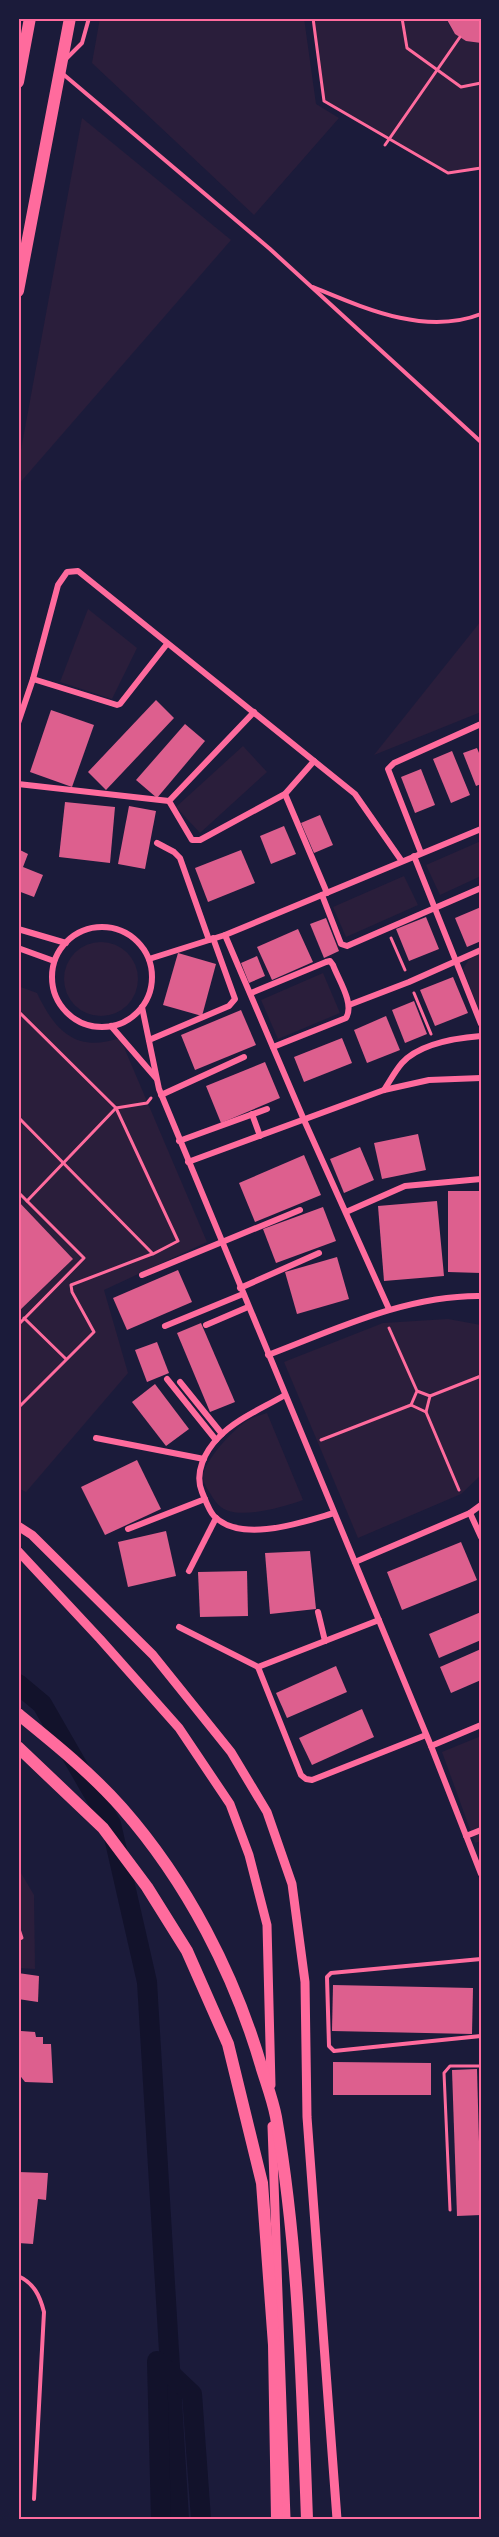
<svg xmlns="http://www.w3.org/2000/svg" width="499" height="2537" font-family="Mulish,sans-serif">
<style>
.green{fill:#2a1e3b}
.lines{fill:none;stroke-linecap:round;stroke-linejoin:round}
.canal{stroke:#12122b;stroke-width:20}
.building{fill:#dd5f8e}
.path{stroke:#ff6b9d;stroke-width:3}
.service{stroke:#ff6b9d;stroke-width:4}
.minor{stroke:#ff6b9d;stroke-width:6}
.tertiary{stroke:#ff6b9d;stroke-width:9}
.primary{stroke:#ff6b9d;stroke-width:12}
.trunk{stroke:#ff6b9d;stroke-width:12}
.neatline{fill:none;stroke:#ff6b9d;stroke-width:2}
</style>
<rect width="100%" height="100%" fill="#1b1b3a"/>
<g class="green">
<path d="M100 18H304L316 104 339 118 254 215 92 63Z"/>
<path d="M313 18H446C451 34 465 43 481 43V168L448 173 324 101Z"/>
<path d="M82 118 231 240 18 485V466Z"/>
<path d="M88 609 137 648 112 699 60 682Z"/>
<path d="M481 621V712L374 755Z"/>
<path d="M243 746 267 772 200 833 176 807Z"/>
<path d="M481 841V876L440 895 426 865Z"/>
<path d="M404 876 418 905 346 937 333 907Z"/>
<circle cx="101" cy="979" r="37"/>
<path d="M481 952V1015L463 969 471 956Z"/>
<path d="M323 973 340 1013 278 1039 261 1000Z"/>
<path d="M18 986 37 993C55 1031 76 1053 120 1038L207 1242 104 1290 128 1373 26 1492 18 1488Z"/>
<path d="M448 1319 481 1325V1475L461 1494 358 1538 284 1362 383 1323Z"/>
<path d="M267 1413 303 1500C283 1507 246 1518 226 1510 219 1507 213 1499 210 1493 207 1488 203 1483 203 1476 205 1460 232 1431 245 1422 251 1418 260 1415 267 1413Z"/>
<path d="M481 1736V1841L475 1843 442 1752Z"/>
<path d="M18 1868 34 1895 35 1969 18 1968Z"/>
</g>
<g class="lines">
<g class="canal">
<path d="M18 1684 42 1704 111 1824 147 1982 179 2519"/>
<path d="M161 2519 157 2361 192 2394 201 2519"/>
</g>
</g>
<g class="building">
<path d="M446 18H481V43L466 41 455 34Z"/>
<path d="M156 700 174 718 106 790 88 772Z"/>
<path d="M51 710 94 725 72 787 30 772Z"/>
<path d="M185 724 205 741 157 798 136 780Z"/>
<path d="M477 748 481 758V784L476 786 463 753Z"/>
<path d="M452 751 470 795 451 803 433 759Z"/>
<path d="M421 769 435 805 415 813 401 777Z"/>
<path d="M65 802 115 807 110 863 59 857Z"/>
<path d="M129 806 156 811 145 869 118 864Z"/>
<path d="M320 815 333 845 314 853 301 823Z"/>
<path d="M284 826 296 854 271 864 260 836Z"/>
<path d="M18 849 28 854 23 867 43 875 34 897 18 891Z"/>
<path d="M241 850 255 883 208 902 195 868Z"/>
<path d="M481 907V941L467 947 455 918Z"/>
<path d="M426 917 439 949 409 961 396 929Z"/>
<path d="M326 918 339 951 324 958 310 924Z"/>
<path d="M298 929 313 962 272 980 257 947Z"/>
<path d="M178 953 216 964 202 1016 163 1005Z"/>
<path d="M257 956 265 976 249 983 241 963Z"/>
<path d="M453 977 468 1013 435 1026 420 990Z"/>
<path d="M414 1001 427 1034 405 1043 392 1010Z"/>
<path d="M241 1010 256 1045 195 1070 181 1035Z"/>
<path d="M386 1016 400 1050 367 1063 354 1030Z"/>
<path d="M342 1038 352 1063 304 1082 294 1057Z"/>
<path d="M265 1062 280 1098 221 1123 206 1086Z"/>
<path d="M418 1134 426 1170 382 1179 374 1143Z"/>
<path d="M360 1147 374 1180 344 1193 330 1159Z"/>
<path d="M304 1155 321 1195 255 1222 239 1183Z"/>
<path d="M448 1191H481V1273L448 1272Z"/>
<path d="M18 1201 73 1259 18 1312Z"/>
<path d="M437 1201 444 1276 384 1281 378 1206Z"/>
<path d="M323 1207 336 1241 276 1263 263 1229Z"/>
<path d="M337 1257 349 1299 297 1314 285 1272Z"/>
<path d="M178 1270 192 1302 127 1330 113 1298Z"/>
<path d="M201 1323 235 1402 210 1412 177 1333Z"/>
<path d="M157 1342 169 1373 147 1382 135 1350Z"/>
<path d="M155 1384 189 1429 166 1446 132 1402Z"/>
<path d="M137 1460 161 1509 105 1535 81 1487Z"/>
<path d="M166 1531 176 1576 128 1587 118 1542Z"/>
<path d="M461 1542 477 1580 402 1610 387 1572Z"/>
<path d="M310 1551 316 1609 270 1614 265 1553Z"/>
<path d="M247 1571 248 1616 200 1617 198 1572Z"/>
<path d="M481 1612V1640L439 1658 429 1634Z"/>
<path d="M481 1649V1680L451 1693 440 1667Z"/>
<path d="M336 1666 347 1692 287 1718 276 1693Z"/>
<path d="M362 1709 374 1737 312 1765 299 1738Z"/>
<path d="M18 1973 39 1976 38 2002 18 1999Z"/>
<path d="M333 1985 473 1988 472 2034 332 2031Z"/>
<path d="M21 2031 35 2032 36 2037H43V2044H51L53 2083 25 2082 18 2073Z"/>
<path d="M333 2062 431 2063V2095H333Z"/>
<path d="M477 2069 481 2215 457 2216 452 2070Z"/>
<path d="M18 2172 48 2173 46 2200 38 2199 33 2244 18 2243Z"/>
</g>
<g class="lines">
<g class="path">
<path d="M313 18 324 101 448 173 481 168"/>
<path d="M402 18 407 48 461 87 481 83"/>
<path d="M385 145 460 37"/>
<path d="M391 938 405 970"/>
<path d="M414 993 431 1034"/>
<path d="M18 1011 116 1108 178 1241 153 1254 18 1117"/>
<path d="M18 1192 84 1258 18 1325"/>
<path d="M27 1201 116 1108 147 1103 151 1098"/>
<path d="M24 1318 66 1359"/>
<path d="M389 1328 417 1391 430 1396 426 1412 411 1405 417 1391"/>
<path d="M430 1396 481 1376"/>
<path d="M18 1408 94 1332 72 1292 71 1285 152 1254"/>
<path d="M426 1412 459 1490"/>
<path d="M321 1440 411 1405"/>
<path d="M18 1886V1897"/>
<path d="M18 1926 22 1938 18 1940"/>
<path d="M450 2210 444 2073 450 2066H481"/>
</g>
<g class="service">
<path d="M65 60 82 43 89 18"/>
<path d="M63 74 270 249 481 442"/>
<path d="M313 287C364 308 425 336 481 314"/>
<path d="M481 1959 331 1973 327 1977 329 2046 334 2051 481 2036"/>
<path d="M18 2276C34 2283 40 2296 44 2312L34 2499"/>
</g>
<g class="minor">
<path d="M33 679 117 705 120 704 167 644"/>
<path d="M254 712 169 801 192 840H200L285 794 314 761"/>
<path d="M18 723 33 679 58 585 67 572 78 571 355 794 401 860"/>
<path d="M18 784 169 801"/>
<path d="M285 794 327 893"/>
<path d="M157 843 174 852 180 858 209 940"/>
<path d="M421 853 388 769 394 763 481 724"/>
<path d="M414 856 481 1024"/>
<path d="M322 895 341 944 347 946 481 888"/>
<circle cx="102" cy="977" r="50"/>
<path d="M18 929 66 943"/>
<path d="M225 935 304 1120 389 1309"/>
<path d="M18 948 54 961"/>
<path d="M149 959 225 935 481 829"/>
<path d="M251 993 326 962 330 961 333 965C338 979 355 1004 346 1018L273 1047"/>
<path d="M349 1005 409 982 481 950"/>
<path d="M142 1007 159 1089 431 1746 481 1874"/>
<path d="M111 1026 156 1078"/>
<path d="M149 1040 229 1006 235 999 213 938"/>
<path d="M384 1090C390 1081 395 1071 402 1063 420 1043 456 1038 481 1036"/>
<path d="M161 1095 244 1057"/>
<path d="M252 1114 260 1136"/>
<path d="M179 1141 267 1109"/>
<path d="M188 1162 384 1090 429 1080 481 1078"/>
<path d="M346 1212 405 1186 481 1179"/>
<path d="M142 1275 300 1210"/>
<path d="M240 1288 319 1253"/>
<path d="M206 1325 248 1307"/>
<path d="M165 1326 243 1294"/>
<path d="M268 1355C336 1329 407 1295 481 1296"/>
<path d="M167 1379 216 1440"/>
<path d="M180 1382 222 1434"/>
<path d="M285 1395C263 1408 236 1419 219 1437 205 1451 194 1473 202 1492 205 1499 209 1511 214 1516 241 1544 303 1522 334 1513"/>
<path d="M96 1438 204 1459"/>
<path d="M470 1513 481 1537"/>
<path d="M128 1529 205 1499"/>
<path d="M355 1562 470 1513 481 1505"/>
<path d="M189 1571 216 1518"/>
<path d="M318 1612 325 1641"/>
<path d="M179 1627 258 1667 379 1620"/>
<path d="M258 1667 301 1775 306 1779 312 1780 426 1735"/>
<path d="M431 1746 481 1725"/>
<path d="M466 1836 481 1830"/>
</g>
<g class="tertiary">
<path d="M18 1526 32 1535 153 1655 231 1752 267 1812 292 1884 305 1982 307 2117 337 2519"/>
<path d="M18 1551 100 1639 179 1728 230 1804 249 1855 267 1925 271 2085"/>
<path d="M272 2126 286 2519"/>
</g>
<g class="primary">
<path d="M18 82 30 18"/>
<path d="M18 291 70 18"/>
</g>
<g class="trunk">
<path d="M18 1714C55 1744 91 1773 122 1808 187 1882 235 1975 262 2069 267 2085 273 2101 276 2117 299 2249 302 2386 307 2519"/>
<path d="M18 1747 103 1828 147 1887 187 1951 228 2044 262 2183 274 2345 277 2519"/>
</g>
</g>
<rect width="499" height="2537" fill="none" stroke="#1b1b3a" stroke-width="39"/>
<rect x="20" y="20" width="460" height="2498" class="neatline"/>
</svg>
